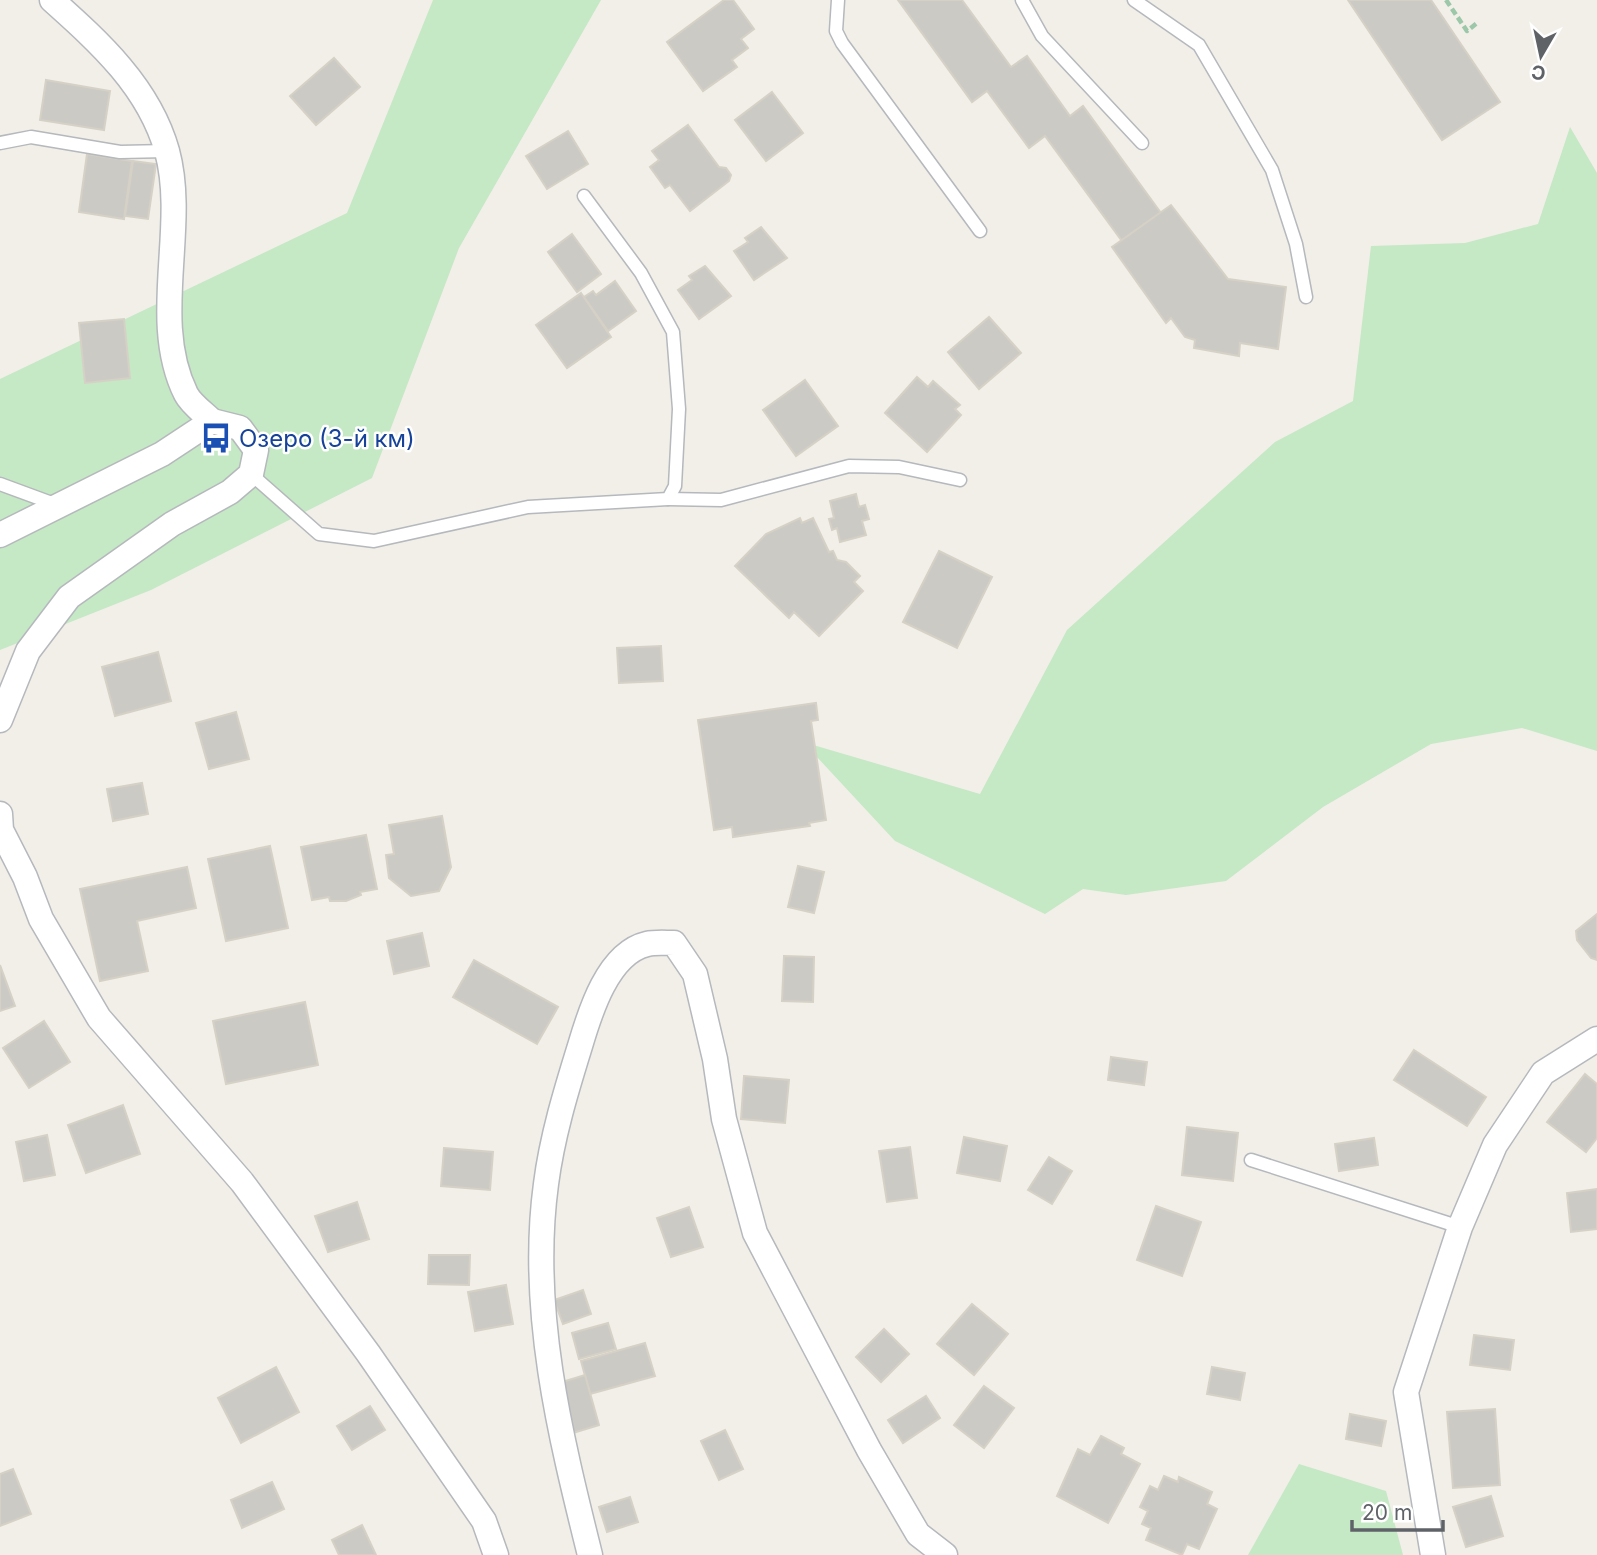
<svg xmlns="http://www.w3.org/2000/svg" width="1597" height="1555" font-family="Inter,sans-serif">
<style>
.green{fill:#c5e8c5}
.building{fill:#cccac5;stroke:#d6d1c6;stroke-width:2}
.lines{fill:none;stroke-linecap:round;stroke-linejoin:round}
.lane-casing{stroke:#b5b8bc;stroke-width:15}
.street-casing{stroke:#b5b8bc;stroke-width:27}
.path{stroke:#9cc7a9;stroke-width:4.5;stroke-dasharray:7 3.5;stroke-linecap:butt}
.lane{stroke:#fff;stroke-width:12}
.street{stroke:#fff;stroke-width:24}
.labels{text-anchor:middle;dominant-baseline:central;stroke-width:5;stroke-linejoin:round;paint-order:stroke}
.transit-label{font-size:24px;fill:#164399;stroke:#fff;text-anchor:start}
</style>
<rect width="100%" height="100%" fill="#f1efe8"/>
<g class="green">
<path d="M433 0H601L459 248 372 478 151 590 0 650V379L347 213Z"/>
<path d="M1570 127 1597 173V751L1522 728 1431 744 1323 807 1226 881 1126 895 1083 889 1045 914 895 841 803 742 980 794 1067 630 1275 442 1353 401 1371 246 1465 243 1538 224Z"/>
<path d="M1299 1464 1386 1491 1403 1555H1248Z"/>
</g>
<g class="building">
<path d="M724 0H733L754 29 741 39 748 48 732 60 737 67 703 91 667 42Z"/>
<path d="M898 0H962L1011 67 1027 56 1070 116 1083 106 1161 213 1122 241 1045 136 1029 148 987 91 972 102Z"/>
<path d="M1348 0H1431L1500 102 1442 140Z"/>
<path d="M334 58 360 87 316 125 290 96Z"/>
<path d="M46 80 110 91 104 130 40 120Z"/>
<path d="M772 92 803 133 766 161 735 120Z"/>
<path d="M688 125 719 167 726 168 731 175 729 181 690 211 670 185 665 188 650 167 659 160 652 151Z"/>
<path d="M568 131 588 164 547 189 526 156Z"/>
<path d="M87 154 132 161 124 219 79 212Z"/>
<path d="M133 161 156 164 148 219 125 216Z"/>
<path d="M1171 205 1228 279 1286 287 1278 349 1240 343 1239 356 1194 348 1195 340 1185 337 1171 318 1166 323 1112 247Z"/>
<path d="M761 227 787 258 754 280 734 251 748 242 745 238Z"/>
<path d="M572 234 601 274 577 292 548 252Z"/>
<path d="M705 266 731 296 699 319 678 290 692 280 689 276Z"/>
<path d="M615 281 636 311 608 331 584 297 593 291 596 295Z"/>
<path d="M581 293 611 337 567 368 536 325Z"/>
<path d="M989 317 1021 353 979 389 948 352Z"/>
<path d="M124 319 130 378 85 383 79 323Z"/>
<path d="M917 377 928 387 933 381 960 405 955 409 961 415 927 452 885 413Z"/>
<path d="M805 380 838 426 796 456 763 410Z"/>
<path d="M856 494 859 507 865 505 869 519 862 521 866 535 840 542 837 528 832 530 829 519 834 518 830 501Z"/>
<path d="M800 518 802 523 813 518 829 552 833 551 837 560 846 562 860 576 854 582 863 591 819 636 794 612 789 618 735 566 766 534Z"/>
<path d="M939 551 992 577 957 648 903 622Z"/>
<path d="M661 646 663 681 619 683 617 648Z"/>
<path d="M158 652 171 701 115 716 102 667Z"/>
<path d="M816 703 818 720 811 721 826 820 809 823 810 826 733 837 732 827 714 830 698 720Z"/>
<path d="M236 712 249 759 209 769 196 723Z"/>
<path d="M142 783 148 814 113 821 107 789Z"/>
<path d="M442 816 451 867 439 891 411 896 389 878 386 855 394 854 389 825Z"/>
<path d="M366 835 377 889 360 892 361 895 346 901H330L329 897 312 900 301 847Z"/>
<path d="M270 846 288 928 226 941 208 859Z"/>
<path d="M798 866 824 872 814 913 788 907Z"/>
<path d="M187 867 196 908 137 921 148 971 100 981 80 889Z"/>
<path d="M1597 914V960L1591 958 1577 940 1576 931Z"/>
<path d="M422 933 429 966 394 974 387 941Z"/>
<path d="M784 956 814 957 813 1002 782 1001Z"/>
<path d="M474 960 558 1007 537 1044 453 997Z"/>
<path d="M0 965 15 1006 0 1011Z"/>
<path d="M305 1002 318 1065 226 1084 213 1021Z"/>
<path d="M44 1021 70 1062 29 1088 3 1048Z"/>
<path d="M1414 1050 1486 1097 1467 1126 1394 1080Z"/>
<path d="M1111 1057 1147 1062 1144 1085 1108 1080Z"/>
<path d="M1585 1074 1597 1084V1138L1586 1152 1547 1122Z"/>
<path d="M744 1076 789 1080 785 1123 741 1119Z"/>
<path d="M123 1105 140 1154 86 1173 68 1125Z"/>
<path d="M1187 1127 1238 1133 1233 1181 1182 1175Z"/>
<path d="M47 1135 55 1175 24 1181 16 1142Z"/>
<path d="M964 1137 1007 1146 1000 1181 957 1173Z"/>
<path d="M1374 1138 1378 1165 1339 1171 1335 1144Z"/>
<path d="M910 1147 917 1198 887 1202 879 1151Z"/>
<path d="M444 1148 493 1152 490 1190 441 1186Z"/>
<path d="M1049 1157 1072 1171 1052 1204 1028 1190Z"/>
<path d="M1597 1189V1229L1571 1232 1567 1193Z"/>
<path d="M357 1202 369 1239 328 1252 315 1216Z"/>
<path d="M1156 1206 1201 1222 1182 1276 1137 1260Z"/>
<path d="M689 1207 703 1247 671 1257 657 1218Z"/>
<path d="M429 1255H470L469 1285 428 1284Z"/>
<path d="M506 1285 513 1324 475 1331 468 1292Z"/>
<path d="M583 1290 591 1314 563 1324 554 1300Z"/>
<path d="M972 1304 1008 1334 974 1375 937 1344Z"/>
<path d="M608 1323 616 1349 579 1359 572 1333Z"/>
<path d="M884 1329 909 1354 881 1382 856 1357Z"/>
<path d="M1474 1335 1514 1340 1510 1370 1470 1365Z"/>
<path d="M645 1343 655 1376 590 1394 581 1361Z"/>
<path d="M276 1367 299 1412 241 1443 218 1398Z"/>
<path d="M1212 1367 1245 1373 1240 1400 1207 1394Z"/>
<path d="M585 1375 599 1425 573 1433 559 1383Z"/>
<path d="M984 1386 1014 1408 984 1448 954 1425Z"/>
<path d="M926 1396 940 1418 903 1443 888 1420Z"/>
<path d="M370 1406 385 1430 352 1450 337 1426Z"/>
<path d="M1495 1409 1500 1485 1453 1488 1447 1412Z"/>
<path d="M1350 1414 1386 1421 1381 1446 1346 1439Z"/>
<path d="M725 1430 743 1469 719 1480 701 1441Z"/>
<path d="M1101 1436 1124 1448 1121 1454 1140 1464 1108 1523 1057 1496 1078 1449 1090 1455Z"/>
<path d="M13 1469 31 1514 0 1526V1474Z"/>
<path d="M1164 1476 1178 1482 1179 1477 1212 1492 1207 1504 1217 1509 1199 1549 1187 1544 1182 1555 1146 1540 1151 1528 1142 1524 1148 1511 1140 1507 1150 1486 1158 1490Z"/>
<path d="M272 1482 284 1509 242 1528 231 1500Z"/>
<path d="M1491 1496 1503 1536 1466 1547 1453 1507Z"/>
<path d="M630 1497 638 1522 607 1532 599 1507Z"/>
<path d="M362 1525 376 1555H339L332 1540Z"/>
</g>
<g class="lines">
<g class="lane-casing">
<g id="lane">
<path d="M838 0 836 31 842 43 980 231"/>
<path d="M1022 0 1042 36 1142 143"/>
<path d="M1134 0 1199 45 1272 170 1296 244 1306 297"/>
<path d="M0 143 31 137 120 152 167 151"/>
<path d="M251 474 319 534 374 541 528 507 668 499 675 486 679 409 673 332 641 273 584 196"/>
<path d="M0 484 57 505"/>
<path d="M668 499 721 500 849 466 899 467 960 480"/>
<path d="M1251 1160 1460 1227"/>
</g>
</g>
<g class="street-casing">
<g id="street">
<path d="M52 0C100 43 149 87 167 151 188 228 149 320 186 394 191 404 204 413 212 421"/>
<path d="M0 535 162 454 212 421 240 428 256 450 251 474 230 492 172 524 69 597 28 651 0 720"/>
<path d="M0 814 1 830 25 877 41 919 99 1018 242 1182 368 1353 484 1521 496 1555"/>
<path d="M590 1555C560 1435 529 1309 546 1184 552 1137 566 1091 580 1046 590 1012 608 953 647 944 655 942 665 943 674 943L695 974 715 1059 724 1119 755 1233 869 1450 918 1534 945 1555"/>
<path d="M1433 1555 1406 1392 1460 1227 1495 1145 1543 1073 1597 1039"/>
</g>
</g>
<path class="path" d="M1446 0 1467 31 1477 23"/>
<use href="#lane" class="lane"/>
<use href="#street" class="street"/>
</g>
<defs>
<g id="bus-bare" transform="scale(2.415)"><path d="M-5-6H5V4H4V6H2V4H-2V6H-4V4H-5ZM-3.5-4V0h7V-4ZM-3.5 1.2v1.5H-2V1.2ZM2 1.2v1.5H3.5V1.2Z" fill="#1a4fb4" stroke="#fff" stroke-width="2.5" paint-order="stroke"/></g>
</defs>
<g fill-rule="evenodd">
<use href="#bus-bare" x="216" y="438"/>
</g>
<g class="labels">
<g class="transit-label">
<text x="239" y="438">Озеро (3-й км)</text>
</g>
</g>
<g transform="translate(1541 56) rotate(189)" stroke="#ffffff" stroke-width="5" paint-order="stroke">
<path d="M0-5L12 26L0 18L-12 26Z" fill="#5f6368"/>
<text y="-10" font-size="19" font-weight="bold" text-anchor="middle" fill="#5f6368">С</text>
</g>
<path d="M1352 1520v10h91v-10" fill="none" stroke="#5f6368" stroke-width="3.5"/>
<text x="1362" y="1520" font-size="21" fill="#5f6368" stroke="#ffffff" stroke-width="5" paint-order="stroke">20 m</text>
</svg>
